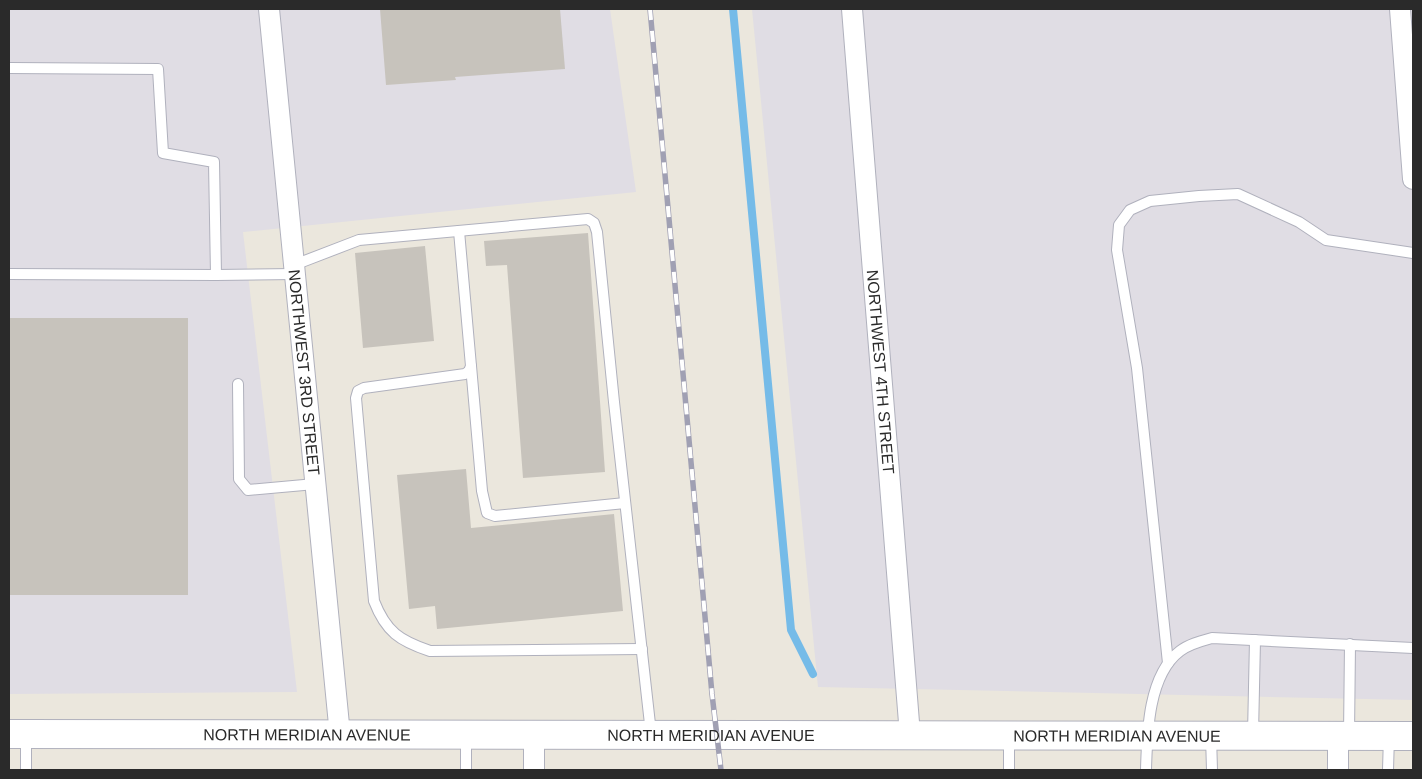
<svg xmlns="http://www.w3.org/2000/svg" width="1422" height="779" font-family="Arial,sans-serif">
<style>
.industrial{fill:#e0dde4}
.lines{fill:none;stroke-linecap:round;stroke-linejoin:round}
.stream{stroke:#75bbe8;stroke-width:8}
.building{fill:#c7c3bc}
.service-casing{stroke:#b0b1bd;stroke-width:12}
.minor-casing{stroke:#b0b1bd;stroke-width:22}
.secondary-casing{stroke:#b0b1bd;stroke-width:30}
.service{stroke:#fff;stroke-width:10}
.minor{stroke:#fff;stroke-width:20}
.secondary{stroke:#fff;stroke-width:28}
.rail-casing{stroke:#a0a0b3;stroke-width:5.5}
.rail{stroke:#fff;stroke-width:4;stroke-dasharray:11;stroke-linecap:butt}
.labels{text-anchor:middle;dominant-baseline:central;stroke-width:4.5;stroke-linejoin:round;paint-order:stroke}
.street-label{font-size:16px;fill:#2a2a2a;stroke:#fff}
</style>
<rect width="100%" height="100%" fill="#ebe7dd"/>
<g class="industrial">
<path d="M9 9H610L636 192 243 232 297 692 9 694Z"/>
<path d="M752 9H1413V700L818 687Z"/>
</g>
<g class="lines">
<path class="stream" d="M733 9 791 630 813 674"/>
</g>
<g class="building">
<path d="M380 9H560L565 69 455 77 456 80 386 85Z"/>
<path d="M588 233 605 472 523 478 507 265 486 266 484 241Z"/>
<path d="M425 246 434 341 363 348 355 253Z"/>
<rect x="9" y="318" width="179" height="277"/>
<path d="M466 469 471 528 614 514 623 611 437 629 435 606 409 609 397 475Z"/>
</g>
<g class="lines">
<g class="service-casing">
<g id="service">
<path d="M9 68 158 69 163 153 214 162 216 275 9 274"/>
<path d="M459 231 471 366 469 371 465 374 364 388 358 391 356 398 374 601C386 632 400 641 430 651L642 649"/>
<path d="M294 265 359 240 588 219 594 223 597 232 614 402 651 733"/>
<path d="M216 275 295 274"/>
<path d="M471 366 482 491 487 513 495 516 625 503"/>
<path d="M238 384 239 479 248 490 315 484"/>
<path d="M1168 663 1137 368 1117 250 1119 225 1130 210 1150 201 1199 196 1238 194 1299 222 1326 240 1413 253"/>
<path d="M1253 734 1255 640"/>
<path d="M26 735V770"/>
<path d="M466 735V770"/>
<path d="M1349 735 1350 644"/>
<path d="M1211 736 1212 770"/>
<path d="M1009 770V736"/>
<path d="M1146 770C1147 734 1148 675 1180 651 1189 644 1201 641 1212 638L1413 648"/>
<path d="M1388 770 1389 736"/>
</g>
</g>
<g class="minor-casing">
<g id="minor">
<path id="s1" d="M269 9 340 735"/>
<path id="s2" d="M852 9 910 735"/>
<path d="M1400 9 1413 179"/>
<path d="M1338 735V770"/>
<path d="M534 770V734"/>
</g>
</g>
<g class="secondary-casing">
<g id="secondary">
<path id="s3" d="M9 734 1413 736"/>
</g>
</g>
<use href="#service" class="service"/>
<use href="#minor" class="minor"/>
<use href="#secondary" class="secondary"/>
<g class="rail-casing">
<path id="rail" d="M650 9 712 694 721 770"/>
</g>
<use href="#rail" class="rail"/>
</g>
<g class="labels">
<g class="street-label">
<text stroke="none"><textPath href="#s1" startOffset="365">NORTHWEST 3RD STREET</textPath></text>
<text stroke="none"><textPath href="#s2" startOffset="364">NORTHWEST 4TH STREET</textPath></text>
<text stroke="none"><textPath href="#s3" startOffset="298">NORTH MERIDIAN AVENUE</textPath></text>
<text stroke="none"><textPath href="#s3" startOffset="702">NORTH MERIDIAN AVENUE</textPath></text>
<text stroke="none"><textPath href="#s3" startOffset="1108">NORTH MERIDIAN AVENUE</textPath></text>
</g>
</g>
<rect width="1422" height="779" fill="none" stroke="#2a2a2a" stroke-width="20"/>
</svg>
